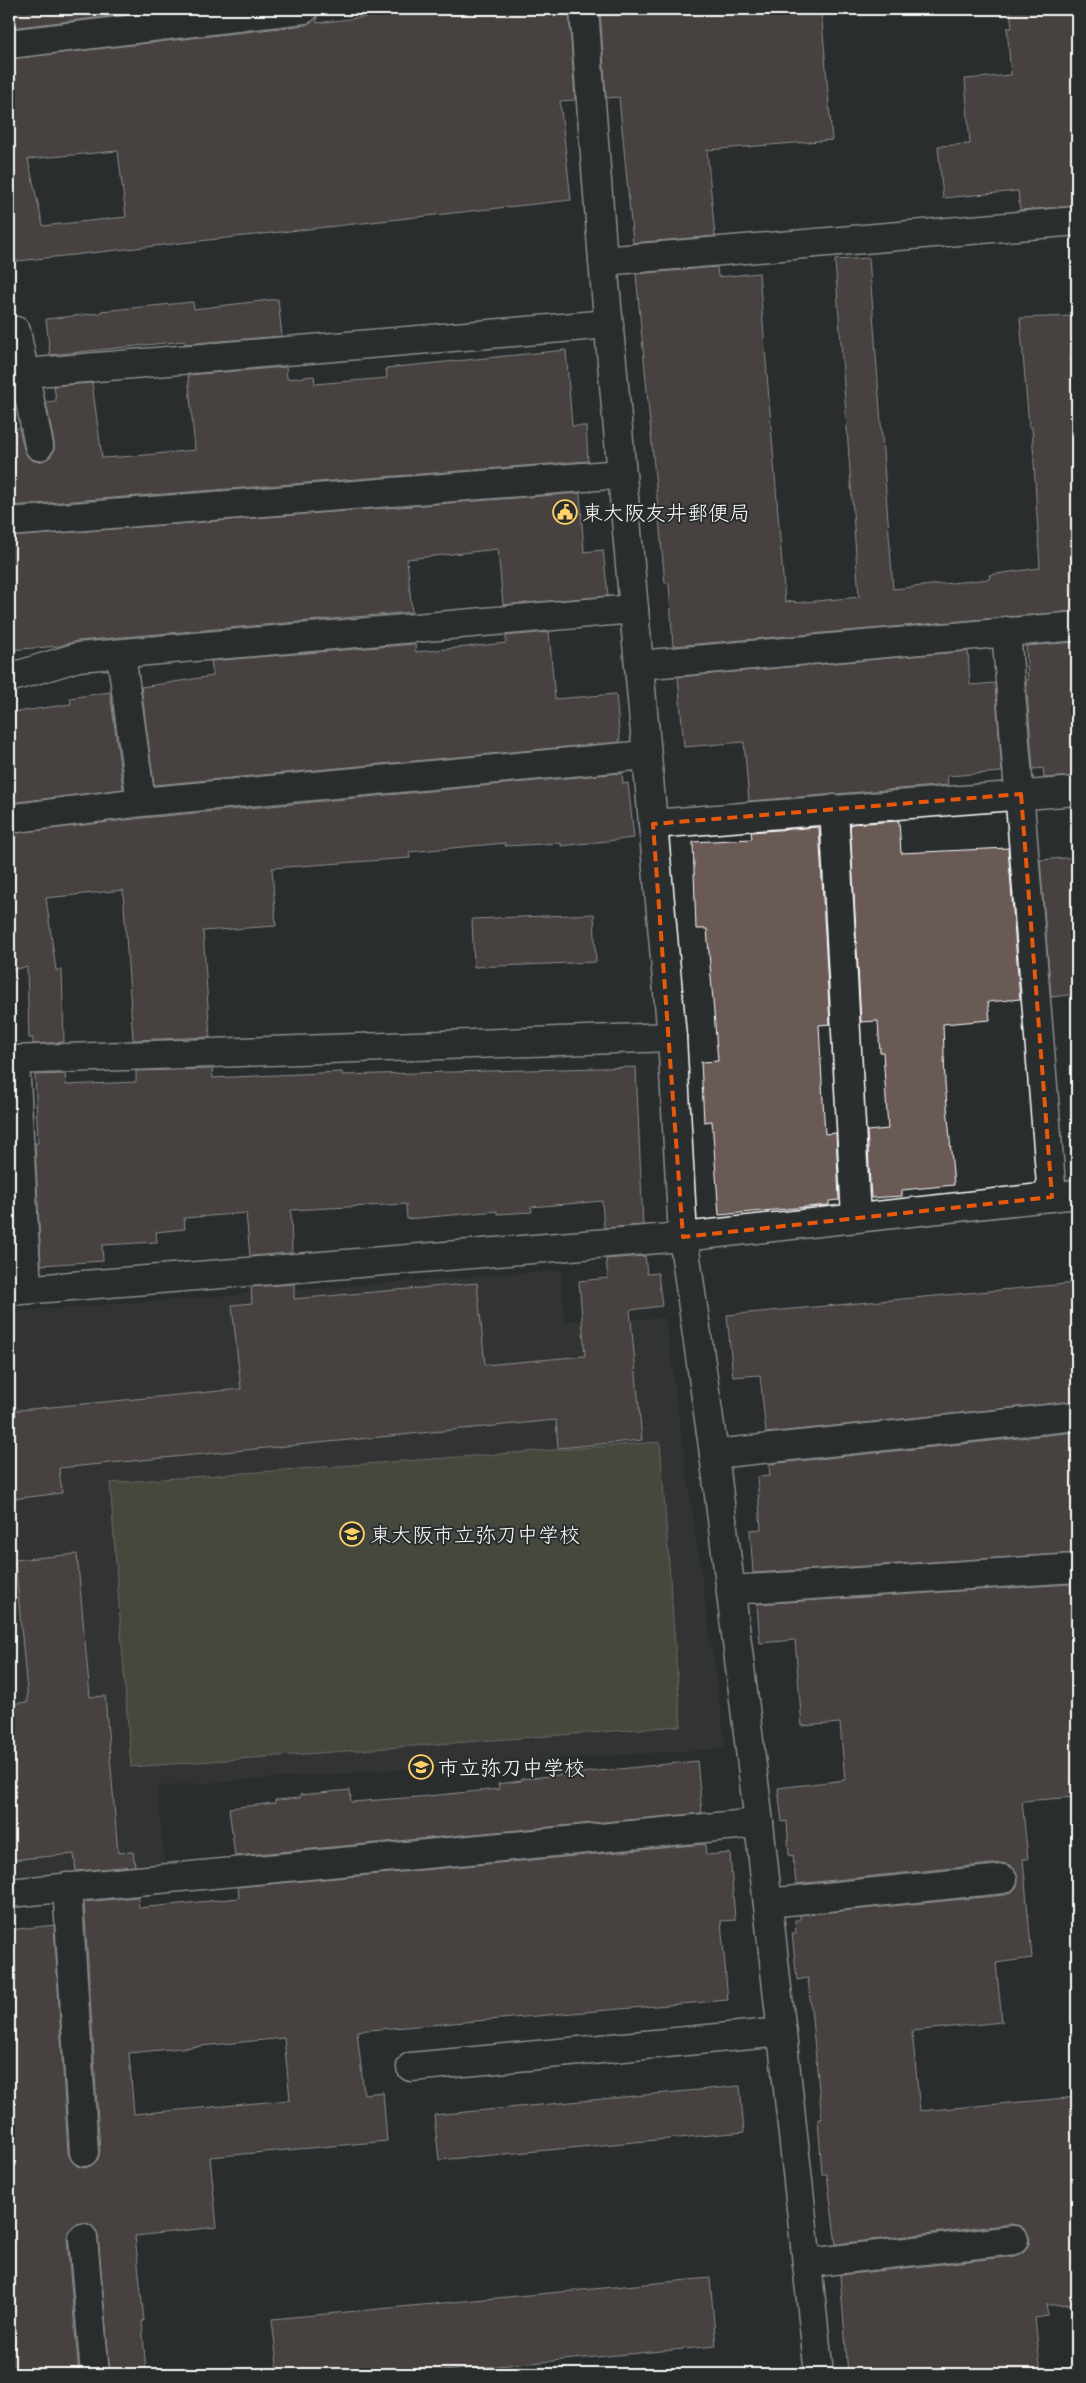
<svg xmlns="http://www.w3.org/2000/svg" width="1086" height="2383" font-family="Itim,'Klee One',sans-serif">
<style>
.built{fill:#3e3a3a}
.grass{fill:#666b51;stroke:#b2b5a8}
.building{fill:#6b5a55;stroke:#fff;fill-rule:evenodd}
.lines{fill:none;stroke-linecap:round;stroke-linejoin:round}
.minor-casing{stroke:#fff;stroke-width:31}
.minor{stroke:#2a2d2e;stroke-width:28}
.marked{fill:none;stroke:#e8590c;stroke-width:4;stroke-dasharray:10 6;stroke-linejoin:round}
.labels{text-anchor:middle;dominant-baseline:central;stroke-width:4;stroke-linejoin:round;paint-order:stroke}
.poi-label{font-size:21px;fill:#fff;stroke:#2a2d2e;text-anchor:start}
</style>
<rect width="100%" height="100%" fill="#2a2d2e"/>
<filter id="ink" filterUnits="userSpaceOnUse"><feTurbulence type="fractalNoise" baseFrequency=".02" numOctaves="2"/><feDisplacementMap in="SourceGraphic" scale="10" xChannelSelector="R" yChannelSelector="G"/><feConvolveMatrix kernelMatrix="1 2 1 2 8 2 1 2 1" color-interpolation-filters="sRGB"/></filter>
<g filter="url(#ink)">
<path class="built" d="M561 1270 565 1321 665 1318 726 1748 157 1786 165 1866 9 1876V1312Z"/>
<path class="grass" d="M660 1442 681 1726 131 1767 110 1483Z"/>
<g class="building">
<path d="M9 9H173L9 28Z"/>
<path d="M430 9H569L575 100 560 101 571 200 9 262V59L306 25 317 17V23ZM118 151 126 217 43 226 28 159Z"/>
<path d="M600 9H821L832 140 707 150 715 236 633 243 619 97 606 98Z"/>
<path d="M1010 9H1077V206L1020 210 1018 191 943 198 938 146 970 144 965 79 1011 75 1007 28H1012Z"/>
<path d="M869 258 893 589 990 579 989 575 1040 568 1032 427H1029L1020 318 1073 316 1075 355 1070 356 1075 423 1077 611 673 646 669 583H665L636 274 717 267 718 277 759 273 785 602 795 601V603L859 597 835 260Z"/>
<path d="M278 299 282 336 185 344 184 341 50 355 46 319 101 313V311L193 302 194 309Z"/>
<path d="M566 350 572 426H586L588 461 9 506V429L19 428 24 449 28 457 34 461H42L50 457 54 451V443L46 402 56 401 54 386 92 383 102 458 135 456 195 450 188 375 286 367 287 379 314 376 315 384 387 378 386 368Z"/>
<path d="M580 493 584 552 603 550 608 596 503 605 498 549 407 559 412 612 77 641 59 646 9 650V537Z"/>
<path d="M549 632 555 699 616 694 620 742 154 785 141 687 213 676 211 661 415 644 416 652 506 643V636Z"/>
<path d="M1077 642V776L1044 778 1043 768 1033 769 1026 680H1028L1026 646Z"/>
<path d="M968 651 970 685 995 683 1002 772 947 776 948 785 749 801 744 742 684 747 678 677Z"/>
<path d="M110 692 123 789 9 803V713L71 704 70 698Z"/>
<path d="M622 773 623 784 628 783 634 838 561 846V843L505 846V843L409 852 410 858 272 868 276 926 203 931 210 1037 133 1040 123 890 46 898 56 970H62L64 1042 33 1044V1038H29L27 967 9 970V834L143 818Z"/>
<path d="M899 821 901 853 1008 848 1020 999 988 1002 990 1020 943 1024 945 1083 954 1185 902 1190V1196L871 1198 867 1131 888 1129 883 1052H880L878 1021 861 1022 850 824Z"/>
<path d="M819 827 830 1024 819 1025 823 1101 825 1134 836 1133 839 1200 829 1201V1205L719 1215 712 1121 704 1122 701 1062 718 1061 707 929H696L693 842 752 839 751 832Z"/>
<path d="M1077 857V994L1051 997 1040 860Z"/>
<path d="M594 914 596 962 474 967 472 919Z"/>
<path d="M636 1067 643 1225 604 1228 602 1201 531 1207 532 1212 497 1214V1211L407 1219 406 1204 291 1210 292 1253 250 1256 246 1213 184 1218 185 1229 156 1232 157 1242 102 1245 103 1261 41 1265 35 1143H38L35 1075 65 1074 66 1085 136 1082V1071L212 1069 213 1078 342 1072V1075Z"/>
<path d="M645 1256 647 1274 658 1273 662 1306 630 1310 642 1440 558 1448 556 1420 59 1468 62 1493 12 1499 9 1475V1411L241 1389 232 1305 252 1303 251 1287 294 1284V1299L477 1283 485 1365 585 1356 579 1281 608 1278 606 1259Z"/>
<path d="M1077 1283V1401L766 1433 760 1375 733 1377 727 1315Z"/>
<path d="M1077 1432V1553L753 1573 750 1530 761 1529 757 1477 770 1476 769 1464Z"/>
<path d="M77 1554 90 1697 105 1696 118 1853 133 1852 135 1866 76 1871 74 1854 9 1860V1704L28 1702 15 1560Z"/>
<path d="M1070 1584 1077 1649V1797L1022 1801 1028 1859H1023L1032 1958 996 1963 1002 2022 912 2031 920 2111 1077 2097V2304L1046 2305 1048 2316 1035 2318 1041 2374H848L840 2275 1016 2256 1024 2252 1028 2247 1030 2239 1026 2230 1020 2226 1012 2224 836 2244 827 2174H822L818 2119H822L808 1978 797 1980 792 1933H796L795 1920H800V1915L1005 1895 1012 1892 1017 1886 1018 1877 1015 1870 1010 1865 1001 1863 796 1884 793 1855 789 1856 787 1821 782 1822 778 1788 845 1780 840 1723 802 1726 795 1640 760 1643 757 1604Z"/>
<path d="M697 1761 702 1813 235 1856 229 1808 275 1803V1800L300 1798V1795L350 1790 351 1802 418 1797 499 1789 498 1784 521 1781V1779Z"/>
<path d="M705 1844 706 1855 730 1853 735 1920 721 1921 728 2000 357 2031 364 2094 383 2092 387 2141 210 2157 217 2227 135 2236 144 2321H142L146 2374H110L98 2236 95 2229 89 2224 81 2223 74 2225 69 2231 67 2239 79 2374H9V2174L12 2173 9 2142H12L9 2094V1930L54 1925 68 2153 71 2160 77 2166 85 2168 92 2165 98 2159 100 2151 84 1902 138 1897 139 1908 239 1898 238 1887ZM284 2038 290 2100 134 2114 129 2053Z"/>
<path d="M740 2086 744 2132 439 2160 434 2115Z"/>
<path d="M710 2278 716 2346 410 2374H278L272 2319Z"/>
</g>
<g class="lines">
<g class="minor-casing">
<g id="minor">
<path d="M584 9 603 261 672 1037 683 1237 714 1454 759 1823 819 2374"/>
<path d="M9 44 304 9"/>
<path d="M603 261 1077 221"/>
<path d="M16 331 39 446"/>
<path d="M25 373 609 324"/>
<path d="M9 522 622 474"/>
<path d="M1006 631 1052 1197"/>
<path d="M121 654 141 802"/>
<path d="M639 665 1077 626"/>
<path d="M9 678 78 657 634 609"/>
<path d="M834 809 856 1218"/>
<path d="M9 819 141 802 646 755"/>
<path d="M653 824 1077 791"/>
<path d="M9 1060 672 1037"/>
<path d="M15 1060 27 1289"/>
<path d="M9 1291 683 1237 1077 1194"/>
<path d="M714 1454 1077 1416"/>
<path d="M731 1590 1077 1568"/>
<path d="M67 1887 84 2152"/>
<path d="M9 1893 759 1823"/>
<path d="M768 1903 1003 1879"/>
<path d="M411 2067 782 2032"/>
<path d="M83 2238 95 2374"/>
<path d="M807 2263 1014 2240"/>
</g>
</g>
<use href="#minor" class="minor"/>
</g>
</g>
<path d="M0 0H1086V2383H0ZM1021 794 1052 1197 683 1237 653 824Z" fill="#2a2d2e" fill-opacity=".55" fill-rule="evenodd"/>
<path class="marked" d="M1021 794 1052 1197 683 1237 653 824Z"/>
<defs>
<g id="civic-ring" transform="scale(1.25)"><circle r="9.5" fill="#2a2d2e" stroke="#ffd166" stroke-width="1.5"/><path d="M-.6-6.5H3V-4.5H.6V-3L4-1V1h2V6H-6V1h2V-1L-.6-3ZM-1.2 2.5V6h2.4V2.5Z" fill="#ffd166"/></g>
<g id="school-ring" transform="scale(1.25)"><circle r="9.5" fill="#2a2d2e" stroke="#ffd166" stroke-width="1.5"/><path d="M0-5L7-2L0 1L-7-2ZM-4 1L0 2.5L4 1V4Q0 6-4 4Z" fill="#ffd166"/></g>
</defs>
<g fill-rule="evenodd">
<use href="#civic-ring" x="565" y="512"/>
<use href="#school-ring" x="352" y="1534"/>
<use href="#school-ring" x="421" y="1767"/>
</g>
<g class="labels">
<g class="poi-label">
<text x="582" y="512">東大阪友井郵便局</text>
<text x="370" y="1534">東大阪市立弥刀中学校</text>
<text x="438" y="1767">市立弥刀中学校</text>
</g>
</g>
<rect width="1086" height="2383" fill="none" stroke="#2a2d2e" stroke-width="30"/>
<rect x="15" y="15" width="1056" height="2353" fill="none" stroke="#fff" stroke-width="2" filter="url(#ink)"/>
</svg>
